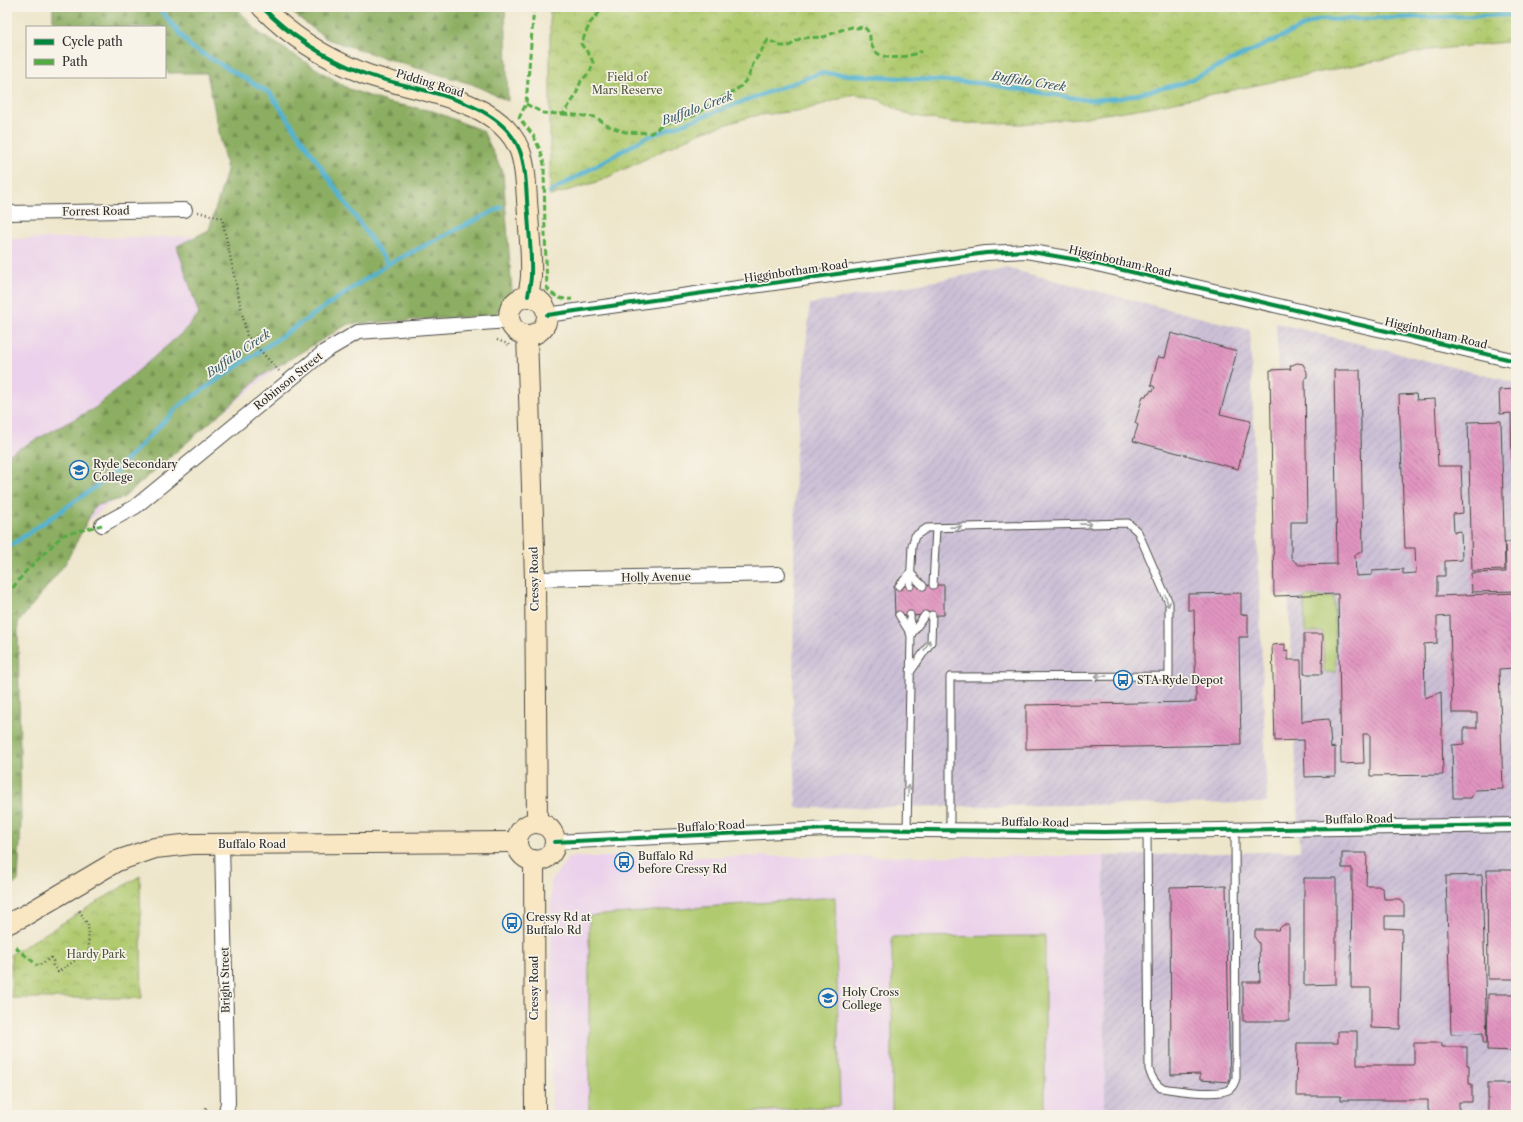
<svg xmlns="http://www.w3.org/2000/svg" width="1523" height="1122" font-family="'Libre Caslon Text',serif">
<style>
.built{fill:#ebd1eb}
.industrial{fill:url(#industrial-furrows)}
.grass{fill:#b0ca6f;stroke:#6e7a4d}
.forest{fill:url(#forest-firs);stroke:#5c6c46}
.park{fill:url(#park-crowns);stroke:#6e7a4d}
.lines{fill:none;stroke-linecap:round;stroke-linejoin:round}
.stream{stroke:#52b2d1;stroke-width:4.5}
.building{fill:url(#building-back-hatch)}
.lane-casing{stroke:#484743;stroke-width:9}
.street-casing{stroke:#484743;stroke-width:16}
.secondary-casing{stroke:#484743;stroke-width:22}
.path{stroke:#484743;stroke-width:2.5;stroke-dasharray:1 3;stroke-linecap:butt}
.lane{stroke:#fff;stroke-width:7}
.street{stroke:#fff;stroke-width:14}
.secondary{stroke:#f9e7c3;stroke-width:20}
.quiet{stroke:#54ab44;stroke-width:3;stroke-dasharray:6 3;stroke-linecap:butt}
.cycleway-casing{stroke:#f7f3e8;stroke-width:6}
.cycleway{stroke:#00873e;stroke-width:4}
.oneway{stroke:#a0a0a0}
.labels{text-anchor:middle;dominant-baseline:central;stroke-width:3.5;stroke-linejoin:round;paint-order:stroke}
.park-label{font-size:11px;fill:#4c533c;stroke:#f7f3e8}
.street-label{font-size:11px;fill:#2b2b2b;stroke:#f7f3e8}
.poi-label{font-size:11px;fill:#2b2b2b;stroke:#f7f3e8;text-anchor:start}
.water-label{font-size:12px;font-style:italic;fill:#395a65;stroke:#f7f3e8}
</style>
<defs>
<pattern id="industrial-furrows" width="10" height="10" patternUnits="userSpaceOnUse"><rect width="10" height="10" fill="#cbbfd5"/><path d="M-1 1l2-2M0 10L10 0M9 11l2-2" fill="none" stroke="#aea4b7"/></pattern>
<pattern id="forest-firs" width="22" height="20" patternUnits="userSpaceOnUse"><rect width="22" height="20" fill="#8cae62"/><path d="M5 1l3.5 6h-7zM16 11l3.5 6h-7z" fill="#738e51"/></pattern>
<pattern id="park-crowns" width="20" height="18" patternUnits="userSpaceOnUse"><rect width="20" height="18" fill="#b0ca6f"/><path d="M2 6a3 3 0 1 1 6 0M12 15a3 3 0 1 1 6 0" fill="none" stroke="#8fa45b"/></pattern>
<pattern id="building-back-hatch" width="6" height="6" patternUnits="userSpaceOnUse"><rect width="6" height="6" fill="#e194c0"/><path d="M-1 5l2 2M0 0l6 6M5-1l2 2" fill="none" stroke="#b7799c"/></pattern>
</defs>
<rect width="100%" height="100%" fill="#f7f3e8"/>
<filter id="ink" filterUnits="userSpaceOnUse"><feTurbulence type="fractalNoise" baseFrequency=".025" numOctaves="2"/><feDisplacementMap in="SourceGraphic" scale="8" xChannelSelector="R" yChannelSelector="G"/><feConvolveMatrix kernelMatrix="1 2 1 2 8 2 1 2 1" color-interpolation-filters="sRGB"/></filter>
<filter id="wash" filterUnits="userSpaceOnUse"><feTurbulence type="fractalNoise" baseFrequency=".012" numOctaves="4" result="noise"/><feDisplacementMap in="SourceGraphic" scale="16" xChannelSelector="R" yChannelSelector="G"/><feGaussianBlur stdDeviation="0.9" result="paint"/><feColorMatrix in="noise" values="0 0 0 0 0 0 0 0 0 0 0 0 0 0 0 0 0 1.4 0 .05"/><feComposite in="paint" operator="in"/></filter>
<g filter="url(#wash)">
<rect width="100%" height="100%" fill="#eee6cb"/>
<g class="built">
<path d="M208 236 296 353 7 587V239Z"/>
<path d="M1104 856 1105 1115H552L551 881 569 857Z"/>
</g>
<g class="industrial">
<path d="M1006 268 1250 330 1267 803 796 808 793 704 795 462 810 304Z"/>
<path d="M1276 323 1516 383V1115H1105L1104 856 1300 851Z"/>
</g>
<g class="grass">
<path d="M1304 597H1334L1336 672H1324L1323 632H1305Z"/>
<path d="M835 897 840 1106 712 1115H589V916Z"/>
<path d="M1045 936V1115H892V937Z"/>
</g>
<g class="forest">
<path d="M53 7H236L259 33 349 89 389 103 433 111 483 131 503 173 512 292 495 315 348 324 260 377 237 399 123 498 95 506 65 564 18 623 21 824 18 881 7 890V460L11 453 95 408 182 333 199 314 177 246 209 230 227 171 207 73H168L165 68V27H53Z"/>
<path d="M285 7H505L508 101 472 84 403 64 327 39Z"/>
</g>
<g class="park">
<path d="M550 7H1516V41L1429 50 1149 107 1087 117 1022 124 954 123 905 114 880 100 855 94 804 110 753 116 701 132 600 181 550 196Z"/>
<path d="M140 876 142 998H12L11 957 10 955Z"/>
</g>
<g class="lines">
<g class="stream">
<path d="M158 7 191 47 270 93 388 264"/>
<path d="M550 192 645 138 820 73 979 83 1087 100 1122 98 1184 83 1317 20 1516 15"/>
<path d="M7 548 110 477 179 406 388 264 502 207"/>
</g>
</g>
<g id="blocks">
<g class="building">
<path d="M1171 333 1237 351 1220 414 1251 421 1238 469 1133 441 1138 425 1135 423 1143 396H1146L1147 393 1149 394 1151 390 1153 391 1155 387 1151 385 1158 357 1165 358Z"/>
<path d="M1297 363 1303 364 1307 372V377L1305 378 1307 522H1291V558L1299 565 1337 564 1334 370H1360L1363 551 1355 555 1356 576 1372 575V571L1403 569V574L1416 573 1415 548H1405L1399 395 1416 394 1417 400 1435 399 1438 466H1461L1463 513 1453 514 1454 532 1461 531 1462 560 1445 561V576H1437V596L1516 593V668L1499 669 1503 789 1475 790 1471 798H1453L1452 745 1464 744V728H1477V713H1452L1450 616 1437 617V643L1424 644 1425 698 1441 692 1443 775 1370 776V734H1363L1364 763 1341 764 1338 594 1274 596 1270 370 1291 369 1290 366Z"/>
<path d="M1516 389V466H1512L1511 413 1500 414 1499 390Z"/>
<path d="M1501 421 1505 570 1472 571 1468 422Z"/>
<path d="M1505 542H1516V591L1472 592 1471 573 1506 572Z"/>
<path d="M944 585V615L895 616 894 586Z"/>
<path d="M1241 593V615L1248 614V637H1239L1241 745 1026 749V705L1196 702 1194 610H1188V594Z"/>
<path d="M1304 634H1323L1322 674H1304Z"/>
<path d="M1285 644V651L1288 650V660H1301L1302 723 1305 721 1329 719 1331 748 1335 747V776L1305 777 1304 740 1275 741 1272 645Z"/>
<path d="M1342 853H1367L1366 886H1378L1383 889 1384 899H1399L1404 903V916H1385V928L1402 929 1400 1029 1371 1028V988H1351L1352 868H1342Z"/>
<path d="M1487 870H1516V979H1488Z"/>
<path d="M1482 875 1487 1043H1483V1033L1451 1034 1446 876Z"/>
<path d="M1304 878H1336V984L1304 985Z"/>
<path d="M1226 886 1230 1082 1200 1080V1074L1171 1075 1170 887Z"/>
<path d="M1283 925H1289V1021H1243V982H1260L1259 943 1255 938V930H1278Z"/>
<path d="M1488 994H1516V1051L1487 1050Z"/>
<path d="M1338 1031H1357V1065H1414V1043H1442V1047H1467V1065H1469V1084H1472V1102H1459V1109L1456 1113 1433 1114 1428 1110V1100H1341V1096H1296L1297 1043H1338Z"/>
<rect x="1488" y="1083" width="28" height="32"/>
</g>
</g>
</g>
<g filter="url(#ink)">
<use href="#blocks" fill-opacity="0" stroke="#484743" stroke-width="1"/>
<g class="lines">
<g class="lane-casing">
<g id="lane">
<path d="M910 573 923 586"/>
<path d="M933 585 936 528"/>
<path d="M899 586 910 573"/>
<path d="M910 586 912 546 915 536 927 528 1128 523 1138 532 1169 603V676L950 677V830"/>
<path d="M899 615 910 633"/>
<path d="M911 635 925 615"/>
<path d="M911 671 931 642 932 615"/>
<path d="M907 830 911 635 910 615"/>
<path d="M1147 832 1149 1069C1151 1077 1154 1082 1161 1088 1177 1090 1218 1097 1230 1089 1234 1086 1235 1082 1236 1078L1235 831"/>
</g>
</g>
<g class="street-casing">
<g id="street">
<path d="M7 213 185 210"/>
<path d="M547 315 986 253 1026 251 1084 261 1516 361"/>
<path d="M102 525 135 507 324 352 358 332 509 321"/>
<path d="M535 579 778 574"/>
<path d="M554 842 827 829 1104 832 1516 825"/>
<path d="M222 844 228 1103 225 1115"/>
</g>
</g>
<g class="secondary-casing">
<g id="secondary">
<path d="M262 7C290 36 325 58 363 73 410 91 499 96 520 151 527 171 526 194 528 214 529 234 532 255 531 275 531 282 529 289 528 296"/>
<circle cx="528" cy="316" r="19"/>
<path d="M527 335 535 579 537 823"/>
<circle cx="536" cy="842" r="19"/>
<path d="M534 860 535 1115"/>
<path d="M7 924 24 916 117 861 155 848 192 844 517 842"/>
</g>
</g>
<g class="path">
<path d="M198 212 222 218 247 336 279 371"/>
<path d="M1513 224 1516 234"/>
<path d="M1516 276 1514 288 1516 293"/>
<path d="M497 340 508 344 509 346"/>
<path d="M37 965 38 966 51 958 53 961V965L58 972 89 951 88 925 79 910"/>
<path d="M201 1115 207 1107"/>
</g>
<use href="#lane" class="lane"/>
<use href="#street" class="street"/>
<use href="#secondary" class="secondary"/>
<g class="quiet">
<path d="M534 7 526 104 519 118 533 135 541 152 544 164 545 234 547 288C554 297 561 300 572 299"/>
<path d="M526 104 543 113 563 114 575 97 581 81 590 72 593 63 591 57 581 44 590 23 604 7"/>
<path d="M563 114 596 117 606 125 625 132 651 133 663 125 696 115 714 102 733 92 741 86 748 78 753 64 768 40 781 46H789L801 38 824 37 841 30 852 27 857 28 864 27C873 35 868 37 872 46 879 64 909 57 922 51"/>
<path d="M7 595 26 571 63 535 102 525"/>
<path d="M15 947 37 965"/>
</g>
<g class="cycleway-casing">
<g id="cycleway">
<path d="M262 7C290 36 325 58 363 73 410 91 499 96 520 151 527 171 526 194 528 214 529 234 532 255 531 275 531 282 529 289 528 296"/>
<path d="M547 315 986 253 1026 251 1084 261 1516 361"/>
<path d="M554 842 827 829 1104 832 1516 825"/>
</g>
</g>
<use href="#cycleway" class="cycleway"/>
</g>
<defs><path id="oneway-shaft" d="M-6 0H5M1.5-3L5.5 0L1.5 3" fill="none" stroke-width="1.6" stroke-linecap="round" stroke-linejoin="round"/></defs>
<g class="oneway">
<use href="#oneway-shaft" transform="translate(1086 524) rotate(-1)"/>
<use href="#oneway-shaft" transform="translate(956 527) rotate(-1)"/>
<use href="#oneway-shaft" transform="translate(1167 601) rotate(73)"/>
<use href="#oneway-shaft" transform="translate(927 645) rotate(-62)"/>
<use href="#oneway-shaft" transform="translate(1101 676) rotate(180)"/>
<use href="#oneway-shaft" transform="translate(908 791) rotate(-89)"/>
</g>
</g>
<defs>
<g id="school-ring" transform="scale(1)"><circle r="9.5" fill="#f7f3e8" stroke="#1f6fb2" stroke-width="1.5"/><path d="M0-5L7-2L0 1L-7-2ZM-4 1L0 2.5L4 1V4Q0 6-4 4Z" fill="#1f6fb2"/></g>
<g id="bus-ring" transform="scale(1)"><circle r="9.5" fill="#f7f3e8" stroke="#1f6fb2" stroke-width="1.5"/><path d="M-5-6H5V4H4V6H2V4H-2V6H-4V4H-5ZM-3.5-4V0h7V-4ZM-3.5 1.2v1.5H-2V1.2ZM2 1.2v1.5H3.5V1.2Z" fill="#1f6fb2"/></g>
</defs>
<g fill-rule="evenodd">
<use href="#school-ring" x="79" y="470"/>
<use href="#bus-ring" x="1123" y="680"/>
<use href="#bus-ring" x="624" y="862"/>
<use href="#bus-ring" x="512" y="923"/>
<use href="#school-ring" x="828" y="998"/>
</g>
<g class="labels">
<g class="park-label">
<text x="627" y="77">Field of<tspan x="627" dy="13">Mars Reserve</tspan></text>
<text x="96" y="954">Hardy Park</text>
</g>
<g class="street-label">
<text transform="translate(430 83) rotate(17)">Pidding Road</text>
<text transform="translate(96 211) rotate(-1)">Forrest Road</text>
<text transform="translate(1120 261) rotate(13)">Higginbotham Road</text>
<text transform="translate(796 271) rotate(-8)">Higginbotham Road</text>
<text transform="translate(1436 333) rotate(13)">Higginbotham Road</text>
<text transform="translate(288 381) rotate(-39)">Robinson Street</text>
<text transform="translate(656 577) rotate(-1)">Holly Avenue</text>
<text transform="translate(534 579) rotate(-91)">Cressy Road</text>
<text transform="translate(1359 819) rotate(-1)">Buffalo Road</text>
<text transform="translate(1035 822) rotate(1)">Buffalo Road</text>
<text transform="translate(711 826) rotate(-3)">Buffalo Road</text>
<text x="252" y="844">Buffalo Road</text>
<text transform="translate(225 980) rotate(-91)">Bright Street</text>
<text transform="translate(534 988) rotate(-90)">Cressy Road</text>
</g>
<g class="poi-label">
<text x="93" y="464">Ryde Secondary<tspan x="93" dy="13">College</tspan></text>
<text x="1137" y="680">STA Ryde Depot</text>
<text x="638" y="856">Buffalo Rd<tspan x="638" dy="13">before Cressy Rd</tspan></text>
<text x="526" y="917">Cressy Rd at<tspan x="526" dy="13">Buffalo Rd</tspan></text>
<text x="842" y="992">Holy Cross<tspan x="842" dy="13">College</tspan></text>
</g>
<g class="water-label">
<text transform="translate(1029 81) rotate(9)">Buffalo Creek</text>
<text transform="translate(697 108) rotate(-20)">Buffalo Creek</text>
<text transform="translate(238 353) rotate(-34)">Buffalo Creek</text>
</g>
</g>
<rect width="1523" height="1122" fill="none" stroke="#f7f3e8" stroke-width="24"/>
<rect x="26" y="26" width="140" height="52" fill="#f7f3e8" stroke="#a5a39c"/>
<rect x="34" y="39" width="20" height="6" fill="#00873e" stroke="#a5a39c"/>
<text x="62" y="46" font-size="12" fill="#2b2b2b">Cycle path</text>
<rect x="34" y="59" width="20" height="6" fill="#54ab44" stroke="#a5a39c"/>
<text x="62" y="66" font-size="12" fill="#2b2b2b">Path</text>
</svg>
